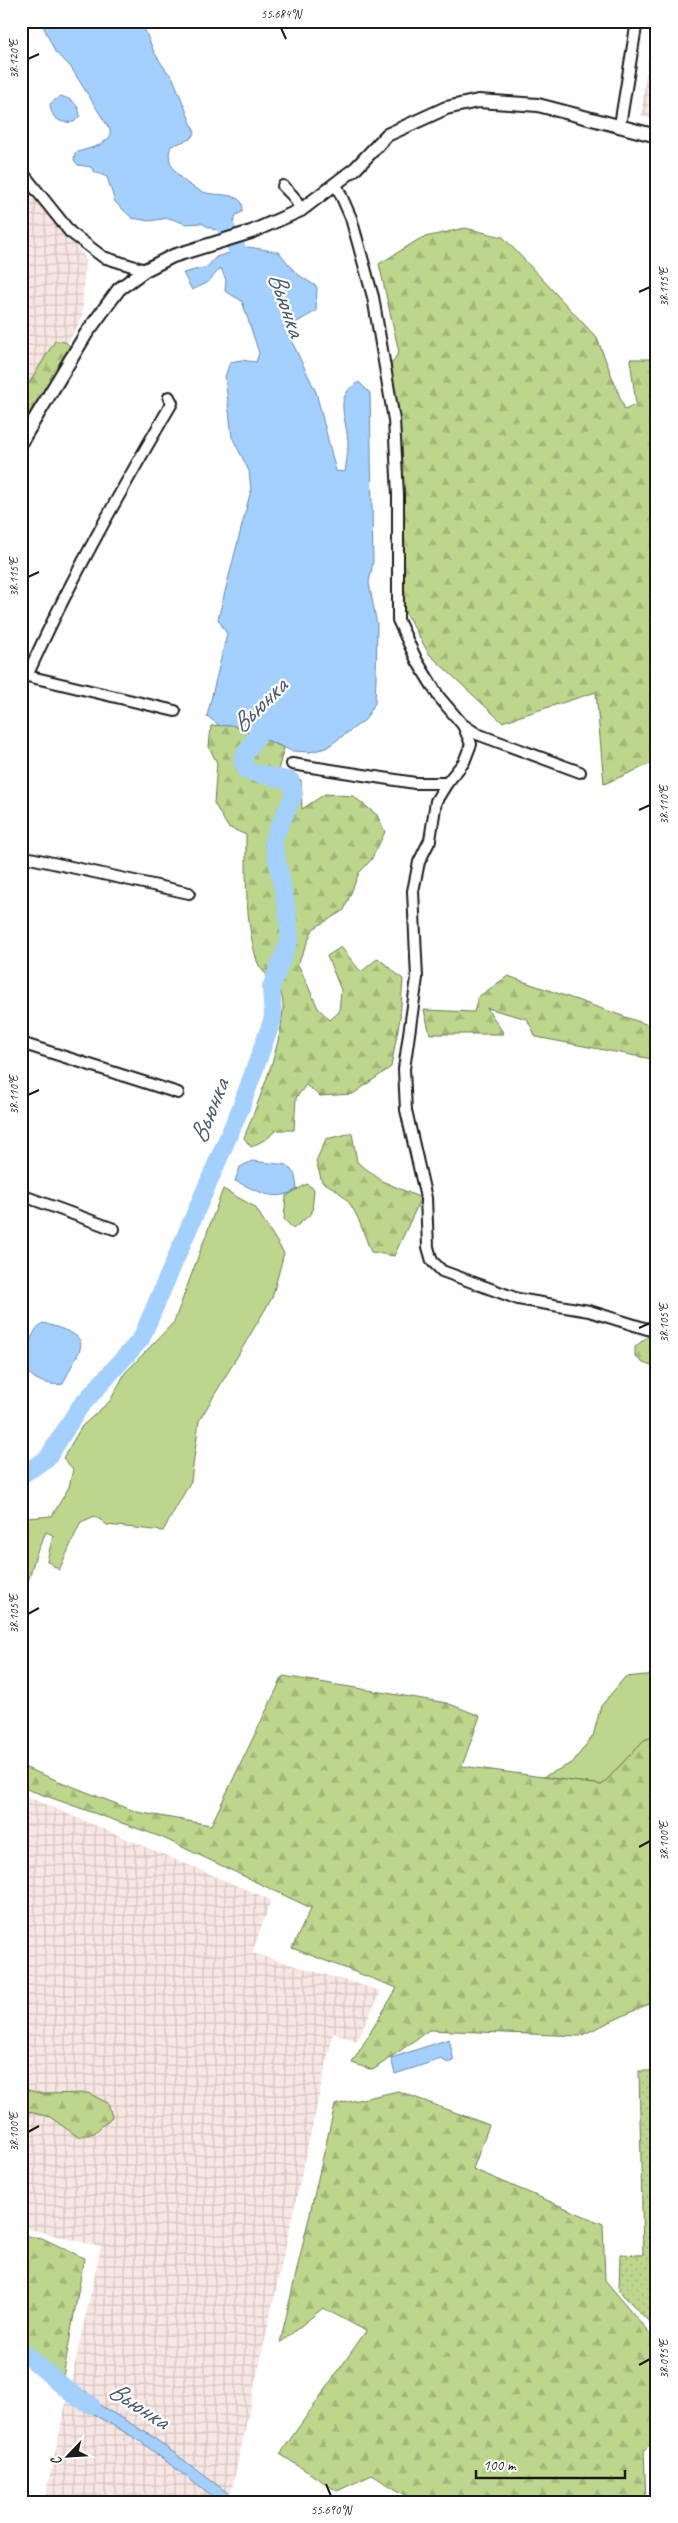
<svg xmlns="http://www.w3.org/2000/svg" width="678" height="2523" font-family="Caveat,sans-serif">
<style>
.industrial{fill:url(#industrial-grid)}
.grass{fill:#bcd68c;stroke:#6c7954}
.forest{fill:url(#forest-firs);stroke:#6c7954}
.garden{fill:url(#garden-dots);stroke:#6c7954}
.water{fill:#a3d0fe;stroke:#6d88a4}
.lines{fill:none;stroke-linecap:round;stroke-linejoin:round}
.river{stroke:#a3d0fe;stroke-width:18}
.minor-casing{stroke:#1c1c1c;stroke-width:14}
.tertiary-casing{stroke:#1c1c1c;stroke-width:16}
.minor{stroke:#fff;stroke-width:10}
.tertiary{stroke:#fff;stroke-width:12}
.ticks{fill:none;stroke:#1c1c1c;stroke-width:2}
.labels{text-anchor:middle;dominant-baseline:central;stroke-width:4.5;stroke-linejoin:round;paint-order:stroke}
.water-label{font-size:26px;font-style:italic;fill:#4b5b6b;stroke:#fff}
.neatline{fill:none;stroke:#1c1c1c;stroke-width:2}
.ticks-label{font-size:12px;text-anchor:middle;fill:#1c1c1c}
</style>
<defs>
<pattern id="industrial-grid" width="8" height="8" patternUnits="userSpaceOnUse" patternTransform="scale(1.25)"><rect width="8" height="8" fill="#f7e6e2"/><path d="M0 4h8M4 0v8" fill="none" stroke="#d3c5c1"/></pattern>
<pattern id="forest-firs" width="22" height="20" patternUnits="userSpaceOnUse" patternTransform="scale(1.25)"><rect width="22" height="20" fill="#bcd68c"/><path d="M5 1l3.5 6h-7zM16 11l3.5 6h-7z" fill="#a1b778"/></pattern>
<pattern id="garden-dots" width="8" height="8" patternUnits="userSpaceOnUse" patternTransform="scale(1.25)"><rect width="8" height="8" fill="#bcd68c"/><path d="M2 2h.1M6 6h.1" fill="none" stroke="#a1b778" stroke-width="1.8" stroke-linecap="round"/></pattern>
</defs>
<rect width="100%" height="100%" fill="#fff"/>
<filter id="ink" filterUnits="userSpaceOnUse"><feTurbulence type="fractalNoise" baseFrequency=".02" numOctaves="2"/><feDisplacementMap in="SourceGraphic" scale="10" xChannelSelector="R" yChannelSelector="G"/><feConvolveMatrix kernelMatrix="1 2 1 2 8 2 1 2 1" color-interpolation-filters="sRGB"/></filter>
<g filter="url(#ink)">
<g class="industrial">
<path d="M648 59 657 60V122L641 115Z"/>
<path d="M21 184 85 257 82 318 21 423Z"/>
<path d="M21 1794 271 1900 252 1953 381 1991 357 2041 333 2033 229 2502H44L101 2247 21 2227Z"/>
</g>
<g class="grass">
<path d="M307 1184 314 1189 312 1213 293 1229 284 1219 286 1196Z"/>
<path d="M223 1189 255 1207 284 1253 272 1298 199 1421 191 1481 163 1531 107 1525 95 1516 81 1522 59 1570 47 1561 53 1535 46 1532 36 1554 28 1582 21 1583V1501L27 1518 52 1516 69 1487 73 1469 63 1458 82 1426 110 1401 125 1373 174 1322Z"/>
<path d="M657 1674V1736L644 1740 602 1785 543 1777 572 1763 593 1736 601 1706 625 1677Z"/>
</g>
<g class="forest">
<path d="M465 228 503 237 597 338 625 410 636 404 630 359H657V761L604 784 596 692 502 722 429 654 399 601 386 372 399 352 379 264 421 238Z"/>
<path d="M55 341C64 341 69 342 72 351L21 430V396Z"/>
<path d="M232 724 284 748 278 770 301 780 302 809 325 794 353 796 377 815 385 832 371 860 359 873 344 910 313 929 298 964 318 1008 330 1020 339 1012 341 990 327 956 341 947 361 972 378 958 403 979 400 1018 391 1067 353 1094 320 1096 306 1085 296 1098 294 1130H276L268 1138 251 1147 244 1138C259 1099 280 1051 283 1010 285 983 263 978 257 961 245 921 246 877 246 835L228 827 214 803 217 763 209 747 211 726Z"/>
<path d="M508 976 657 1028V1060L536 1037 527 1019 487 1008 504 1034H430L424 1010 474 1012 478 997Z"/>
<path d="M352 1133 357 1162 382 1181 421 1198 394 1256 371 1252C358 1220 355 1197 322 1182L316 1161 326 1139Z"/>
<path d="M647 1337 657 1339V1368L643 1363 635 1356V1347Z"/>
<path d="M283 1676 447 1703 480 1716 462 1766 602 1785 644 1740 657 1736V2000L580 2036 429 2030 373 2070 352 2063 397 1988 292 1948 311 1908 161 1837 21 1787V1766L137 1812 211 1825Z"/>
<path d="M21 2088 43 2094 88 2093 108 2103 112 2117 94 2133 78 2137 50 2117 21 2110Z"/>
<path d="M398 2091 489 2125 473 2169 603 2224 605 2280 657 2342V2438L644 2450 646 2502H417L372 2475 337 2491 280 2454 366 2331 323 2308 280 2343 335 2105Z"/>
<path d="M21 2235 42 2238 84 2258 63 2377 21 2341Z"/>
</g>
<path class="garden" d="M639 2071H657V2330L619 2291 620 2254 643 2255Z"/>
<g class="water">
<path d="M41 21H141L154 52 165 69 173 78 195 133 190 139 171 146C162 167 188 188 207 193 220 196 247 192 242 212L236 215 233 224 214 230 201 223 186 224 169 218 149 221 132 218 115 202 107 177 95 172 91 167 78 165 74 160 75 153 100 145 110 137V130L70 66 55 52Z"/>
<path d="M60 96C72 99 79 104 80 116L74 122C60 124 51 119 50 104Z"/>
<path d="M249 247 279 252 296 273 317 287 316 311 292 325 293 344 316 392 336 471 345 472C346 463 348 454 348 445 348 419 331 397 359 382L370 393 373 562 369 583 377 625 376 678 375 703 365 720 326 748 310 752 292 751 232 725 220 726 207 716 227 634 218 619 251 490 249 471 232 437 225 377 230 362 241 360 256 362 259 353 242 301 225 291 226 280 221 268 207 283 192 290 183 273 207 267 216 257Z"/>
<path d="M252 1161 287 1165 295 1175 297 1189C275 1204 257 1190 235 1181L240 1167Z"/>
<path d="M43 1323C100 1339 80 1344 63 1384 47 1387 21 1377 24 1357 25 1352 28 1346 30 1342 33 1334 36 1327 43 1323Z"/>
<path d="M449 2039 454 2061 448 2063 441 2059 395 2074 391 2058Z"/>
<path d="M86 2391 101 2406 150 2435 240 2502H219L140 2441 95 2415 71 2393Z"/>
</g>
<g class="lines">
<g class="river">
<path d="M210 211 220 216 249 272"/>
<path d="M21 1475 47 1459 79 1408 141 1339 241 1107 273 1018 271 987 290 938 287 910 273 840 294 794 291 781 247 771 242 760 256 736 274 722"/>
<path d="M21 2350 71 2393 91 2405"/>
</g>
<g class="minor-casing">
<g id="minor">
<path d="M620 125 637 21"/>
<path d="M21 171 70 232 103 257 145 270"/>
<path d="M336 184 351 218 373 297 394 420 398 495V620L417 661 439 697 462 724 477 734 580 772"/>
<path d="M283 186 293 196 301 210"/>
<path d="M23 675 175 711"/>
<path d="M27 676C69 582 120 492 172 403L169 397"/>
<path d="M292 764 415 783H447L464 762 471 744 463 725"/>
<path d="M447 783 436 801 430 840 419 862 413 891 417 978 404 1069 406 1110 426 1198 428 1247 432 1261 442 1271 518 1299 589 1311 657 1332"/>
<path d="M21 856 189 893"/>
<path d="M21 1043 178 1093"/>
<path d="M21 1195 114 1229"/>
</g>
</g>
<g class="tertiary-casing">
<path id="tertiary" d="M21 442 86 334 119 289 145 270 173 256 251 232 301 210 356 168 387 135 446 108 478 101 538 105 657 136"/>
</g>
<use href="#minor" class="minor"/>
<use href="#tertiary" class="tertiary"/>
</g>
</g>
<path class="ticks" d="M281 28 286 39M28 59 39 54M639 292 650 287M28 577 39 572M639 810 650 805M28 1095 39 1090M639 1328 650 1323M28 1614 39 1608M639 1847 650 1841M28 2132 39 2126M639 2365 650 2359M326 2484 331 2496"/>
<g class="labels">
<g class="water-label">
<text transform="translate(287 304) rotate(71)">Вьюнка</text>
<text transform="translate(259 705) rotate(-44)">Вьюнка</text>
<text transform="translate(209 1111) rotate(-68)">Вьюнка</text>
<text transform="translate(139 2405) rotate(33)">Вьюнка</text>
</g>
</g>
<rect width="678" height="2523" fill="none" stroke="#fff" stroke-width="55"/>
<g transform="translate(68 2456) rotate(245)" stroke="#ffffff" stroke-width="4" paint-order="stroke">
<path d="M0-4L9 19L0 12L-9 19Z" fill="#1c1c1c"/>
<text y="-8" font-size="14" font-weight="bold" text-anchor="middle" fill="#1c1c1c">С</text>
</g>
<path d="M476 2470v8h149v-8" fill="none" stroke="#1c1c1c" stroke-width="2.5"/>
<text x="483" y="2470" font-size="15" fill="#1c1c1c" stroke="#ffffff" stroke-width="4" paint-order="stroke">100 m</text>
<rect x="28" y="28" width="622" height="2468" class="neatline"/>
<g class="ticks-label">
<text x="281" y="18">55.684°N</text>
<text transform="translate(14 59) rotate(-90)" y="4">38.120°E</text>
<text transform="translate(664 287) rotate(-90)" y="4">38.115°E</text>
<text transform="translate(14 577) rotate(-90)" y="4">38.115°E</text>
<text transform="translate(664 805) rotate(-90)" y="4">38.110°E</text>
<text transform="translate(14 1095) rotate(-90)" y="4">38.110°E</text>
<text transform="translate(664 1323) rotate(-90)" y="4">38.105°E</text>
<text transform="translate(14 1614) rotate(-90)" y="4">38.105°E</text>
<text transform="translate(664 1841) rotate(-90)" y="4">38.100°E</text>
<text transform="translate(14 2132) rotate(-90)" y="4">38.100°E</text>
<text transform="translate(664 2359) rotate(-90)" y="4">38.095°E</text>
<text x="331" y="2514">55.690°N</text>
</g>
</svg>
